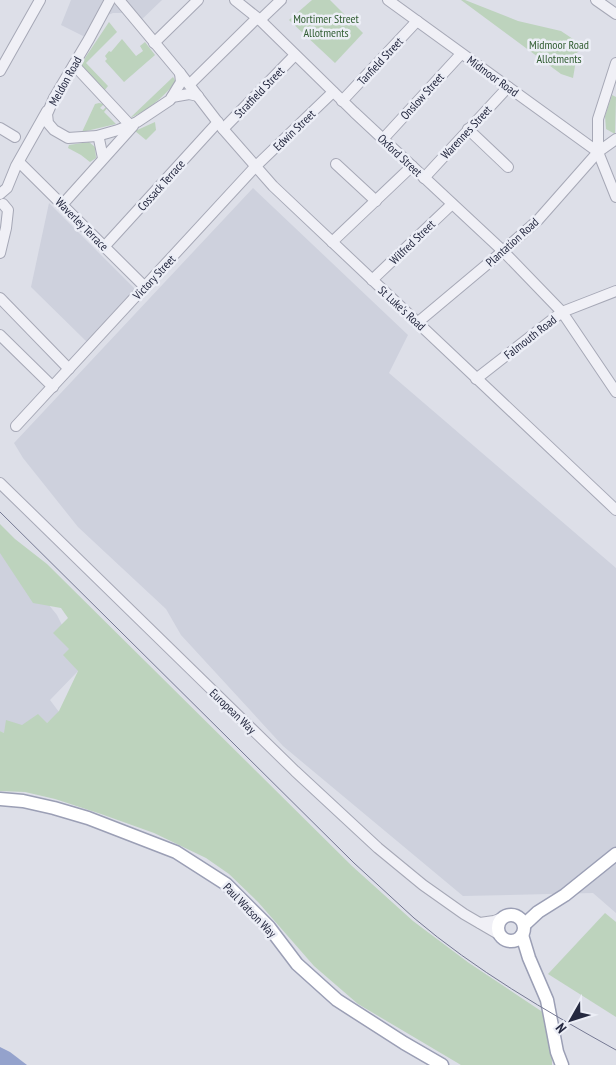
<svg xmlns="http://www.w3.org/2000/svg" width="616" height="1065" font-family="'PT Sans Narrow',sans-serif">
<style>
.built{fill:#ced1dd}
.green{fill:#bdd3bd}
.water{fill:#94a2cc}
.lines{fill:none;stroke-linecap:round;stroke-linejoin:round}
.minor-casing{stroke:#a6a8b6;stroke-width:12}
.major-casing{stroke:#9b9fb5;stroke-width:15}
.minor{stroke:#f0f0f6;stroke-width:10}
.major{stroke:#fff;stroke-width:12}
.tram{stroke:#757993;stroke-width:1}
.labels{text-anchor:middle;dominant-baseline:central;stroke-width:5;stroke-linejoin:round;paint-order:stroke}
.park-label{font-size:12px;fill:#315d32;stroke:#eceef6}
.street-label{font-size:12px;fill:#252940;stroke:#eceef6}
</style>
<rect width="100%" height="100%" fill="#dddfe8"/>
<g class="built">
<path d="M71 0H162L139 22 124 13H113L100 18 89 39 61 25Z"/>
<path d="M253 188 408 335 389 373 616 568V913L593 893 463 896 283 746 181 635 166 609 78 527 23 458 14 443Z"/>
<path d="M49 203 135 289 87 342 31 287Z"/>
<path d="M0 545 57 615 73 647 78 671 50 700 59 712 47 723 22 725 4 733 0 731Z"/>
</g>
<g class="green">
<path d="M312 0H330L363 33 335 63 289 20Z"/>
<path d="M461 0H465L518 21 561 31 579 43 573 78 561 74Z"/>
<path d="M109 22 117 32 86 63 108 86 104 91 79 67Z"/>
<path d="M122 39 136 56 143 51 140 46 145 42 155 55 124 82 105 61 107 59 105 56 109 51 111 52Z"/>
<path d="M173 77 176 82C162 98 149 110 130 118Z"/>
<path d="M612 95 616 97 615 134 606 129 605 116Z"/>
<path d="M99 103 104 104 100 108 103 110 107 106 108 107 104 112 116 124 82 132 95 104Z"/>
<path d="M155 122 156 130 146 140 135 131Z"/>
<path d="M89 142 95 147 96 158 90 162 81 155 68 148 69 145Z"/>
<path d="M0 524 15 539 47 564 352 866 413 921 469 963 544 1013 552 1052V1065H461L358 1004 314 966 258 902 229 874 206 858 154 833 101 814 55 799 25 792 0 791V731L4 733 6 720 22 725 38 714 47 723 59 711 78 671 63 655 69 649 53 633 68 618 61 608 33 603 0 553Z"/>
<path d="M605 913 616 922V1017L548 974Z"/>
</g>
<path class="water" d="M0 1047 10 1052 27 1065H0Z"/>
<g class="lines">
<g class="minor-casing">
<g id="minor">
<path d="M110 0 89 39 54 98 47 114 48 123 54 130 68 138 97 136 118 130 137 122 170 100 181 82 180 73"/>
<path d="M119 0 180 73 223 129 273 186 616 510"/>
<path d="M235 0 260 20 354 112 503 251 562 312 616 392"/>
<path d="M388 0 598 152"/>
<path d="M596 0 616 14"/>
<path d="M260 20 281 0"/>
<path d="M154 43 198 0"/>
<path d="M616 63 598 119V152L616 197"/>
<path d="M74 65 130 125"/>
<path d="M0 71 40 0"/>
<path d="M190 84 257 18"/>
<path d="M172 97 189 94 198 96"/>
<path d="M342 101 417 21"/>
<path d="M0 128 15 137"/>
<path d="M223 129 295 55"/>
<path d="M468 129 508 167"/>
<path d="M97 136 99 139 103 158"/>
<path d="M383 139 461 54"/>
<path d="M19 162 145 287"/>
<path d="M336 164 376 201"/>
<path d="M424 178 508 87"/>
<path d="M0 194 7 188 16 166 47 111"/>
<path d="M62 205 133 126"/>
<path d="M332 242 412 166"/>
<path d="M104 247 218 122"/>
<path d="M0 253 6 228 8 210 3 204"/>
<path d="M372 280 452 204"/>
<path d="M0 298 69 369"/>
<path d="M417 323 503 251 538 220 598 152 616 139"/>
<path d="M0 335 53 387"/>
<path d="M476 379 562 312 616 291"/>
<path d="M16 426 255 167 333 92"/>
<path d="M0 483 295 771 378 848 423 885 464 914 500 935"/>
<path d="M480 923 494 921 502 918"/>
</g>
</g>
<g class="major-casing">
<g id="major">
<path d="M0 799 23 801 54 808 88 818 176 852 226 884 269 927 297 964 337 1000 404 1043 442 1065"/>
<circle cx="511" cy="928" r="13"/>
<path d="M524 925 538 912 565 895 616 854"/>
<path d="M522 935 529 958 547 1000 557 1052 562 1065"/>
</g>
</g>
<use href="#minor" class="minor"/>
<use href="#major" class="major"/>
<path class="tram" d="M0 512 354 863C374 881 394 900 414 918 475 970 546 1011 616 1050"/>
</g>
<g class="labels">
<g class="park-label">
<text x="326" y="18">Mortimer Street<tspan x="326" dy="14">Allotments</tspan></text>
<text x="559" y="44">Midmoor Road<tspan x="559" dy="14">Allotments</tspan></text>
</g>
<g class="street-label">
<text transform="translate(380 61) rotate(-47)">Tanfield Street</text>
<text transform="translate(493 76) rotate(36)">Midmoor Road</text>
<text transform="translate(65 81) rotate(-61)">Meldon Road</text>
<text transform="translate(259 92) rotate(-46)">Stratfield Street</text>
<text transform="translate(422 96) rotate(-48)">Onslow Street</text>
<text transform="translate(294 130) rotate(-44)">Edwin Street</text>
<text transform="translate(466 132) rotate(-47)">Warennes Street</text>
<text transform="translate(400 155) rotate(43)">Oxford Street</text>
<text transform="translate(161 185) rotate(-48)">Cossack Terrace</text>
<text transform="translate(82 224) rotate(45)">Waverley Terrace</text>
<text transform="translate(412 242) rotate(-44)">Wilfred Street</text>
<text transform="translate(512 242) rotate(-42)">Plantation Road</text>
<text transform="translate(154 277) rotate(-47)">Victory Street</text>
<text transform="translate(402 308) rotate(43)">St Luke's Road</text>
<text transform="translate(530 337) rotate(-38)">Falmouth Road</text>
<text transform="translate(233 711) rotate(44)">European Way</text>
<text transform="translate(250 910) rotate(46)">Paul Watson Way</text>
</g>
</g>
<g transform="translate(571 1020) rotate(231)" stroke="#eceef6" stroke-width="4" paint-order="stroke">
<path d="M0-4L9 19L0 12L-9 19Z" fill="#252940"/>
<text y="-8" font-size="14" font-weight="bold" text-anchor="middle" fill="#252940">N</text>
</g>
</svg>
